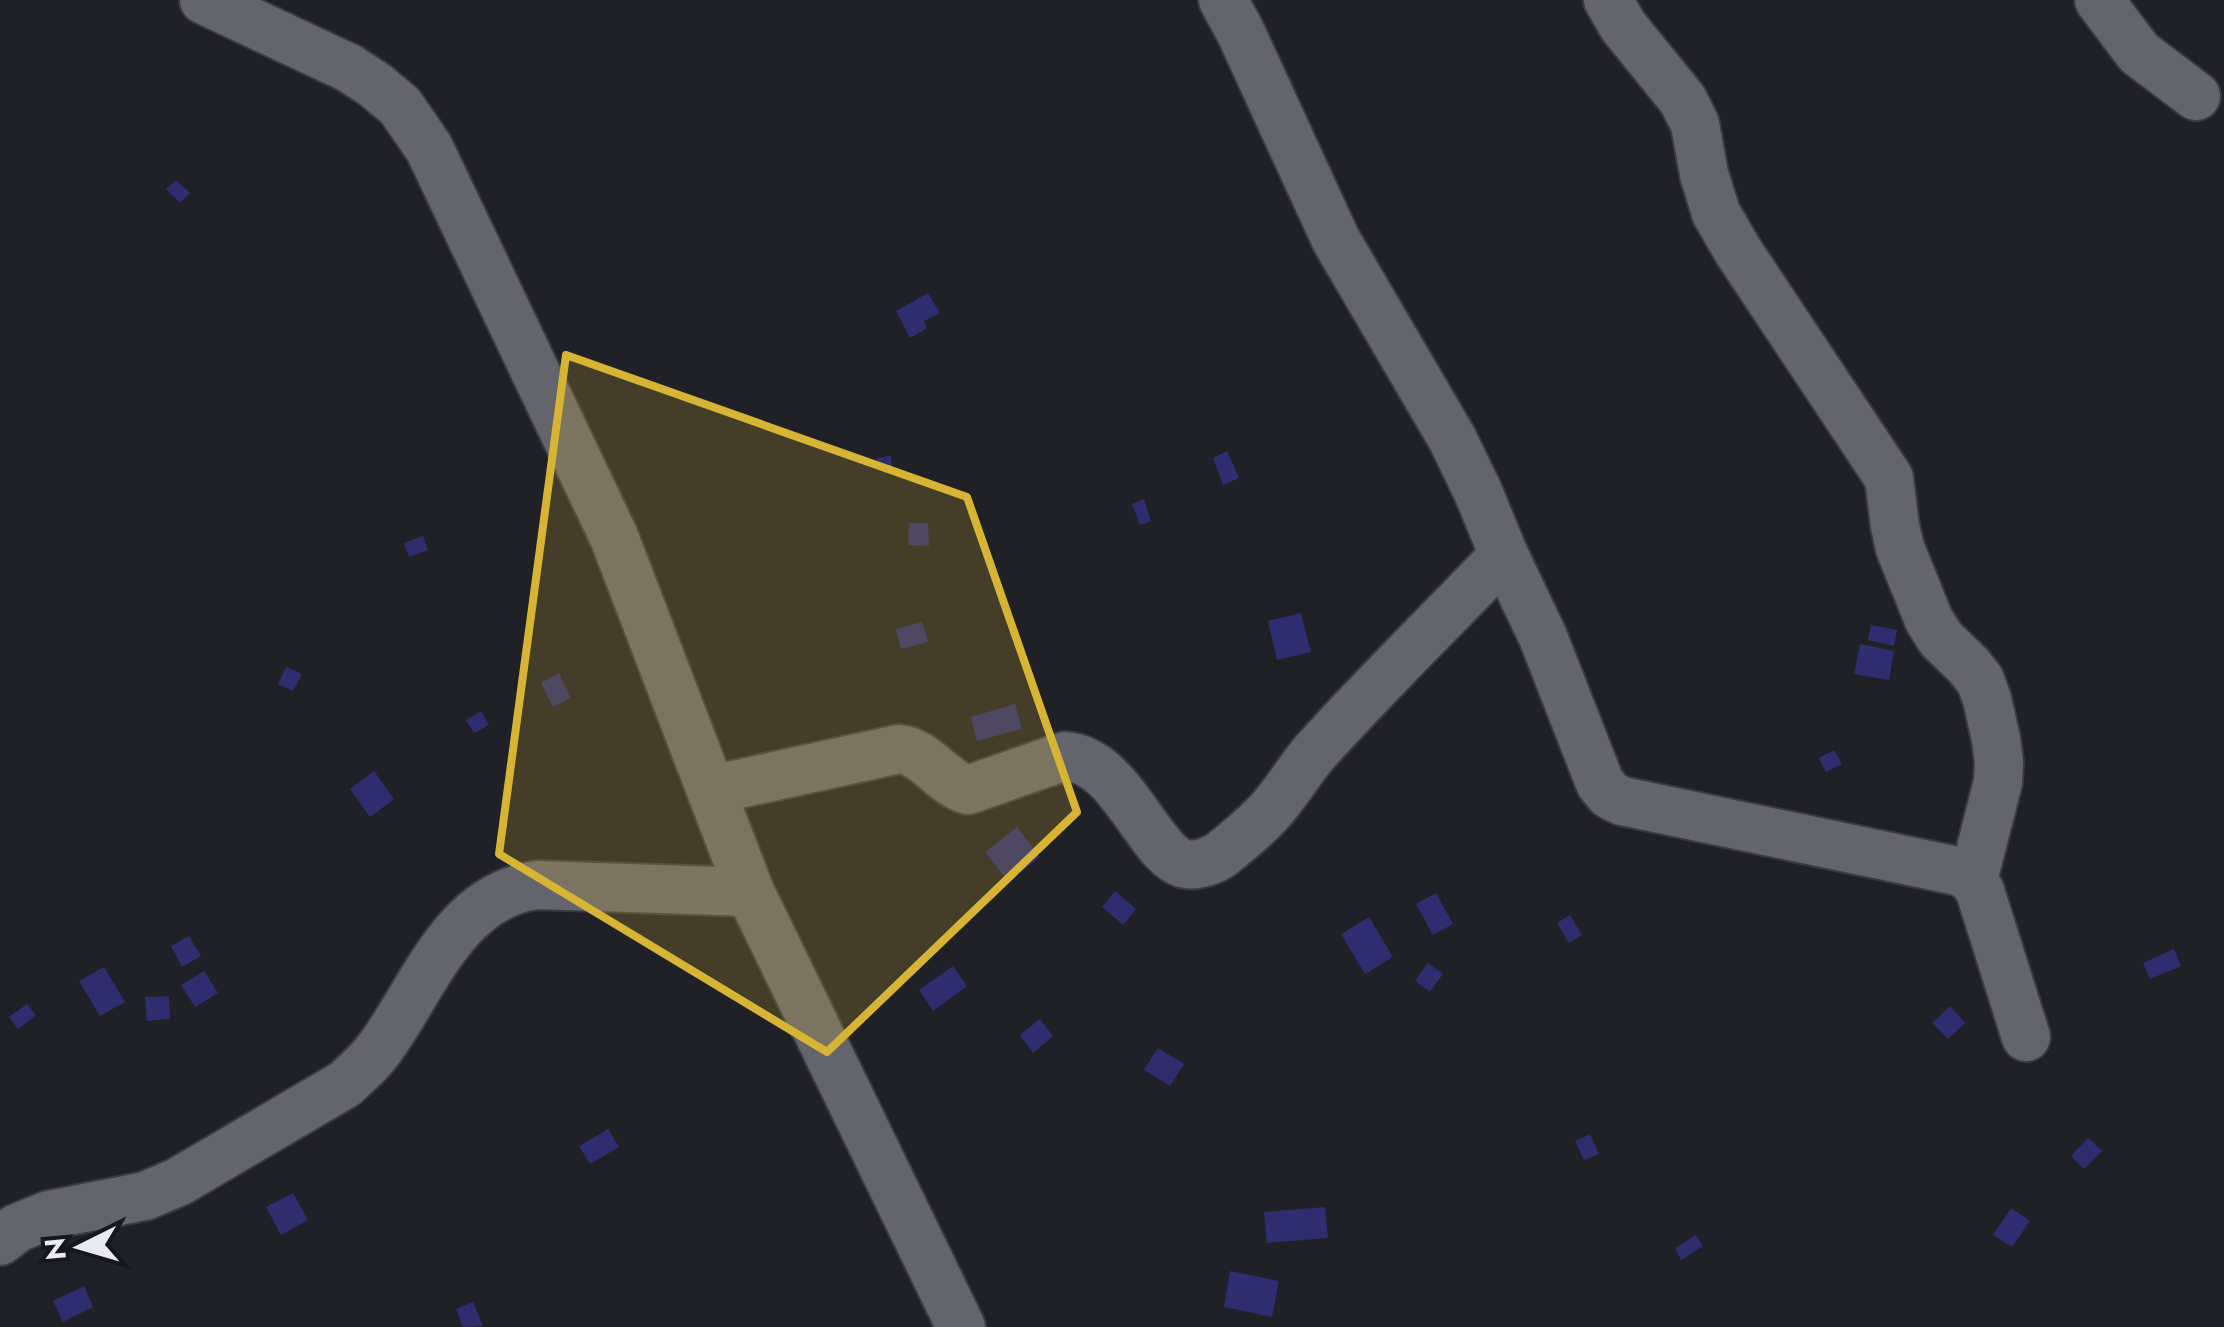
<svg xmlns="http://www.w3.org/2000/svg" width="2224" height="1327" font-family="Jost,sans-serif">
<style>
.building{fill:#2e2d6f}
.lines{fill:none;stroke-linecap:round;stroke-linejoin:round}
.minor-casing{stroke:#3a3b41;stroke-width:52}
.minor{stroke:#63646c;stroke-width:48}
.marked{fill:#d8b434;fill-opacity:0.2;stroke:#d8b434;stroke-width:8;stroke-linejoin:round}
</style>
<rect width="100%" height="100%" fill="#202127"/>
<g class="building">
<path d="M176 180 190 193 180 203 166 189Z"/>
<path d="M928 293 940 313 924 321 927 328 910 338 896 311Z"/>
<path d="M1227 451 1239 478 1223 485 1213 458Z"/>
<path d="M891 456 892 468 879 470 877 458Z"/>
<path d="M1144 499 1151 521 1140 525 1132 504Z"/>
<path d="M909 523H928L929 546 908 545Z"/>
<path d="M423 536 428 550 409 557 404 543Z"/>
<path d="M1301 613 1311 652 1277 660 1268 621Z"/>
<path d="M922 622 928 642 901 649 896 629Z"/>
<path d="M1871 625 1897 630 1894 646 1868 640Z"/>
<path d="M1860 644 1894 651 1889 680 1854 674Z"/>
<path d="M286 667 302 674 293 691 278 684Z"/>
<path d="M559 673 571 698 553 707 541 683Z"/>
<path d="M1015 704 1022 729 977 741 971 717Z"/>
<path d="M481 711 489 725 474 733 466 720Z"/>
<path d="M1834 750 1842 764 1826 772 1819 758Z"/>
<path d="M374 771 394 799 370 817 350 789Z"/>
<path d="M1017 827 1040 857 1009 882 985 852Z"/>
<path d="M1115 891 1136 909 1123 925 1102 907Z"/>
<path d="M1436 893 1453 924 1433 935 1416 904Z"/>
<path d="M1570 915 1582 935 1569 943 1557 923Z"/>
<path d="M1369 917 1393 957 1365 974 1341 934Z"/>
<path d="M189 936 201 956 182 967 171 946Z"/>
<path d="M2174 949 2181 966 2150 979 2143 963Z"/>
<path d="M1428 963 1443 974 1430 992 1415 981Z"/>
<path d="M953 966 967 986 933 1011 919 990Z"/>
<path d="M104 967 125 1002 100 1016 79 981Z"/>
<path d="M204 971 218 993 195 1007 181 985Z"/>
<path d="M169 996 170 1019 147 1021 145 997Z"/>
<path d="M27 1004 36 1015 18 1029 9 1017Z"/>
<path d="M1950 1006 1965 1023 1948 1039 1932 1023Z"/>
<path d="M1040 1019 1053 1036 1033 1053 1020 1035Z"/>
<path d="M1158 1048 1184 1064 1170 1086 1144 1070Z"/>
<path d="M608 1129 619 1147 590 1164 579 1146Z"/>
<path d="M1590 1134 1599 1154 1584 1160 1575 1141Z"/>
<path d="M2088 1138 2102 1151 2084 1169 2071 1156Z"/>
<path d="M293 1193 308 1220 281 1235 266 1207Z"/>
<path d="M1325 1207 1328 1238 1267 1243 1264 1212Z"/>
<path d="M2011 1208 2030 1221 2012 1247 1993 1235Z"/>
<path d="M1696 1235 1703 1246 1681 1260 1675 1248Z"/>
<path d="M1230 1271 1279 1281 1272 1317 1224 1307Z"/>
<path d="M84 1286 93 1307 63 1322 53 1301Z"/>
<path d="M473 1302 483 1326 463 1327 456 1309Z"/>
</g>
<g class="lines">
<g class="minor-casing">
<g id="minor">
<path d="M204 0 349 68 375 85 400 106 429 148 614 537 750 892 961 1327"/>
<path d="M1223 0 1240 31 1336 240 1453 440 1478 492 1504 555 1543 637 1600 783 1610 795 1622 801 1962 872 1973 880 1980 891 2026 1037"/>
<path d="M1608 0 1623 26 1683 100 1695 124 1704 174 1716 213 1738 251 1889 478 1895 526 1900 548 1929 620 1941 639 1968 665 1980 680 1987 699 1996 739 1999 762 1998 782 1973 880"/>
<path d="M2099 0 2139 53 2196 96"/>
<path d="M711 790 899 749C927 752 941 782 968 790L1065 756C1123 760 1149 857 1186 864 1198 866 1212 861 1222 854 1237 842 1254 828 1268 813 1285 795 1298 772 1314 753 1375 685 1441 621 1504 555"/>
<path d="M0 1241 17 1228 49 1215 145 1196 178 1182 345 1084C358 1072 372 1060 382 1045 424 987 455 895 537 885L750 892"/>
</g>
</g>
<use href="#minor" class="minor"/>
</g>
<path class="marked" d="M566 355 967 497 1077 812 827 1052 499 854Z"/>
<g transform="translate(80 1247) rotate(265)" stroke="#16171e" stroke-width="8" paint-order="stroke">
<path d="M0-8L18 38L0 25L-18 38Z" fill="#e9eaef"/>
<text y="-15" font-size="28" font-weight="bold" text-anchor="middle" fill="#e9eaef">N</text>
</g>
</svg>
